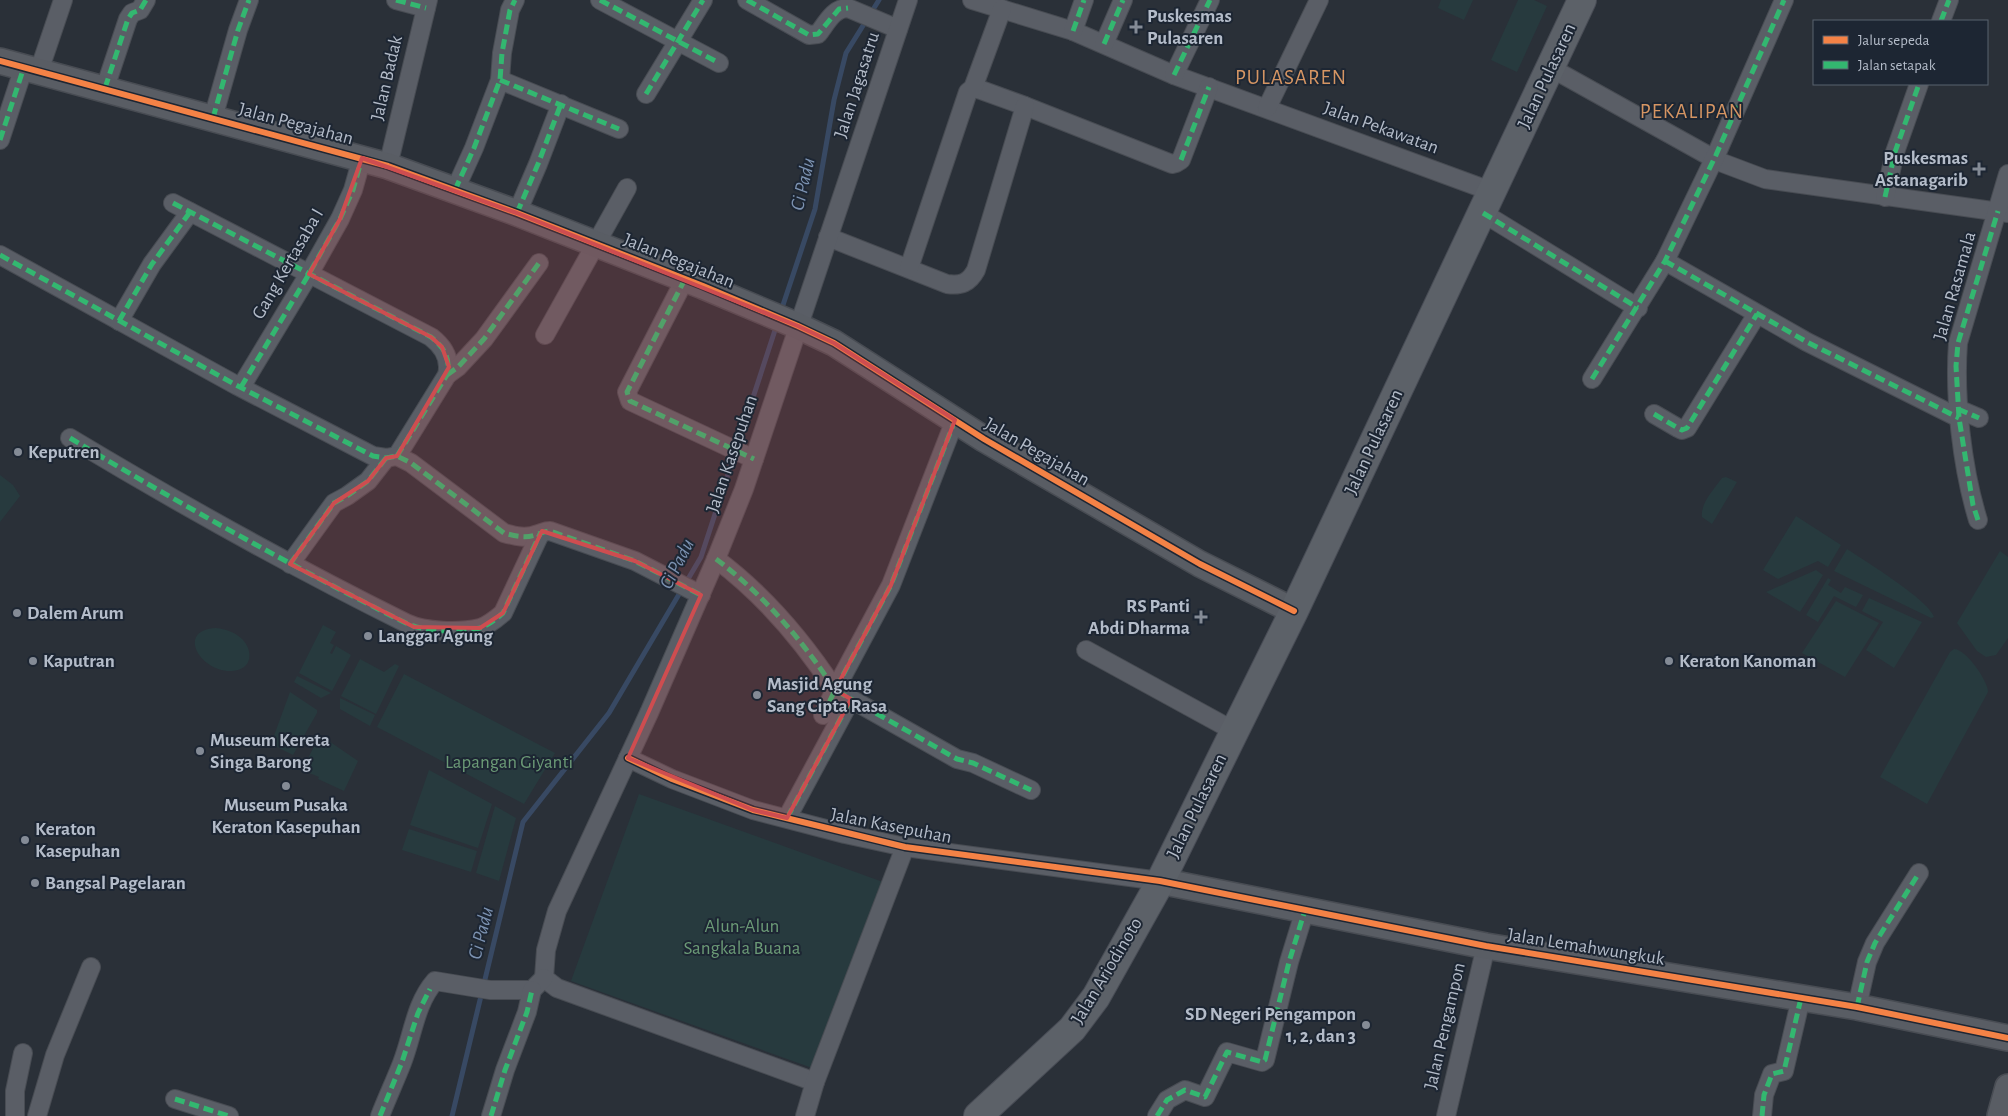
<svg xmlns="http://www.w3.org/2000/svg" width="2008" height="1116" font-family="'Alegreya Sans',sans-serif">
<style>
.green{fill:#273a3e}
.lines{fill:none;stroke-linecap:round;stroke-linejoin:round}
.stream{stroke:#384963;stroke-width:5}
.street-casing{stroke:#484c53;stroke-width:20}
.secondary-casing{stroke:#484c53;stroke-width:28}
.primary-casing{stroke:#484c55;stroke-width:30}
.street{stroke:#5a5e66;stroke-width:18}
.secondary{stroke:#595d64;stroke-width:25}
.primary{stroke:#5c6168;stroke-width:28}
.quiet{stroke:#33b770;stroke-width:5;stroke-dasharray:10 5;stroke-linecap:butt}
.cycleway-casing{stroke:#1d2633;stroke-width:9}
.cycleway{stroke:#f48246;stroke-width:6}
.marked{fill:#ce4d50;fill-opacity:0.2;stroke:#ce4d50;stroke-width:4;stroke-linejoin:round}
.poi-dot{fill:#848b96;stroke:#1d2633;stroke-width:2}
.labels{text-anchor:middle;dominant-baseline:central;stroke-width:4;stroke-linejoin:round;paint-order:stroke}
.poi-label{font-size:19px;font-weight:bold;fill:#b4bcc9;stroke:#1d2633;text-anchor:start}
.street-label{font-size:19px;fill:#b4bcc9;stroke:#1d2633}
.park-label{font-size:19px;fill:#6b9a76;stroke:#1d2633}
.water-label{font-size:20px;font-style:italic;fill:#7c92b1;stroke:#1d2633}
.quarter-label{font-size:21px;letter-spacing:1px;fill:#d59563;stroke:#1d2633}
</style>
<rect width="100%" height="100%" fill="#2a3038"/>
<g class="green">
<path d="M1441 0H1473L1464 20 1438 8Z"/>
<path d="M1518 0H1534L1547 6 1517 72 1491 60Z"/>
<path d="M0 475 13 485 20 496 0 522Z"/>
<path d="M1726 477 1737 482 1712 524 1702 517C1700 504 1714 489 1722 478Z"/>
<path d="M1796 516 1841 545 1828 567 1818 561 1778 579 1763 570Z"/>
<path d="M1847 549C1865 561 1929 600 1934 617L1931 618 1834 571Z"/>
<path d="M2000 551 2008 557V638L1996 655 1986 657 1977 651 1957 623Z"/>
<path d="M1816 570 1823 575 1800 612 1766 592Z"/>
<path d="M1828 578 1831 580 1828 585 1841 593 1845 587 1863 595 1856 607 1834 596 1818 622 1806 615Z"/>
<path d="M1869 598 1922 622 1894 668 1866 650 1883 622 1862 611Z"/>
<path d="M1836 601 1879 623 1845 677 1802 653Z"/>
<path d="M323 625 336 632 330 643 334 645 330 653 332 654 336 646 351 655 332 691 299 673Z"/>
<path d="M216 628C226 629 234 632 241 638 254 650 253 670 232 671 201 673 175 630 216 628Z"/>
<path d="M1954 649C1966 649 1988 681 1988 692L1927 804 1880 777 1950 652Z"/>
<path d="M360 659 384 672 395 664 399 666 376 714 341 696Z"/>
<path d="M404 674 555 753 524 804 377 727Z"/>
<path d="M297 676 331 693 321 698 294 682Z"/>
<path d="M290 692 317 710V713L293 755 271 744Z"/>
<path d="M340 698 375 715 370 726 340 709Z"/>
<path d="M320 735 358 761 344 791 318 779 319 777 302 770Z"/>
<path d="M429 770 492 804 478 848 410 825Z"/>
<path d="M639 794 883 882 815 1069 571 981Z"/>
<path d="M495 806 516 818 499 881 476 873Z"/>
<path d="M409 829 477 851 471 872 402 850Z"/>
</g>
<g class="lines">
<g class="stream">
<path d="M781 311 815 209 834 100 846 53 879 0"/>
<path d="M452 1116 523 822 609 713 701 557 777 324"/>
</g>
<g class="street-casing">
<g id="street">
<path d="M396 0 426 8"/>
<path d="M600 0 719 63"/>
<path d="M747 0 809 35 818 34C826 24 833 8 848 8L898 29"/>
<path d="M972 0 1073 31 1174 75 1493 192"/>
<path d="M1941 21 1949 0"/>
<path d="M1073 31 1084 0"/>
<path d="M1104 44 1123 0"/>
<path d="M1551 68 1720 162 1765 179 2008 213"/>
<path d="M39 71 63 0"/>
<path d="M1174 75 1210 0"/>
<path d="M500 80 619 129"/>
<path d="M105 88 128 19 132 13 140 10 146 0"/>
<path d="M973 88 981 90 1025 106 1172 164 1176 163 1181 160 1209 87"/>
<path d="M646 94 703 0"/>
<path d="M1267 108 1319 0"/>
<path d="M213 118 238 30 249 0"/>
<path d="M0 140 24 67"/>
<path d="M388 166 428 0"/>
<path d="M455 190 474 148 500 80 502 53 510 10 515 0"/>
<path d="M1885 197 1895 152 1919 84"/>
<path d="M173 203 431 337C444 347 451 359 447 375L397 456"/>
<path d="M517 213 538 164 561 104"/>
<path d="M1483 213 1638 308"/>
<path d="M828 237 947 284C961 286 969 283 976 270L1025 106"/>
<path d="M0 255 236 385 373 456 386 458 397 456 411 463 504 533C515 536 526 539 538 534 543 533 544 531 550 531L635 561 701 595"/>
<path d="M1665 261 1807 342 1959 418"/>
<path d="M909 268 968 92 973 88 1002 9"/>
<path d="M685 279 627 392 630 401 754 459"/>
<path d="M119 321 152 264 190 212"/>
<path d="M545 335 627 188"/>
<path d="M447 375 458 367 484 339 539 263"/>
<path d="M1592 379 1665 261 1716 155 1784 0"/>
<path d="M241 387 309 274 340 219 353 190 362 158"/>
<path d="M1958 409 1979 418"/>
<path d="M1654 414 1678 428 1682 430 1687 428 1757 314"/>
<path d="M70 438C180 504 291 566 406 623 425 632 459 633 480 628 489 625 496 619 503 613L540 534"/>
<path d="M1978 520C1962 468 1954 397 1958 343L2008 174"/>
<path d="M716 559C763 594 803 641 835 690L957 759 973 763 1031 790"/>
<path d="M290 564 334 503 347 496 368 481 386 458"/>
<path d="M1086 650 1234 731"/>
<path d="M823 715 835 690 891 585 955 420"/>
<path d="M628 758 672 779 753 810 845 834 905 847 1160 881"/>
<path d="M787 818 851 699"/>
<path d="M1857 1007 1867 962 1875 943 1919 873"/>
<path d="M815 1082 557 988 544 978 546 950 557 911 649 713 716 559 744 489 908 0"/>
<path d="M175 1099 229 1116"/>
<path d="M15 1116V1091L23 1053"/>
<path d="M37 1116 55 1055 91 967"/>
<path d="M380 1116C387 1098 395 1081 402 1063 413 1035 415 1004 435 981L490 990H532L544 978"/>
<path d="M491 1116 505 1070 527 1012 532 990"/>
<path d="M805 1116 815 1082 905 847"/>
<path d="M1157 1116 1167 1100 1185 1090 1205 1097 1227 1052 1262 1062 1265 1060 1289 962 1305 910"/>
<path d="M1446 1116 1486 946"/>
<path d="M1762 1116 1764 1095 1772 1074 1784 1071 1801 998"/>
</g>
</g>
<g class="secondary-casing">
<g id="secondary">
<path d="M0 61 388 166 517 213 703 286 798 326 834 343 984 439 1200 564 1294 611"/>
<path d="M1160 881 1486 946 1857 1007 2008 1038"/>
<path d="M2000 1116 2008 1087"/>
</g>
</g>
<g class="primary-casing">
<path id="primary" d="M978 1116 1072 1029 1096 997 1157 888 1294 611 1582 0"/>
</g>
<use href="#street" class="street"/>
<use href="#secondary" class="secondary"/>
<use href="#primary" class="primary"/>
<g class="quiet">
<path d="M396 0 426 8"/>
<path d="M600 0 719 63"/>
<path d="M747 0 809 35 818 34 839 9 848 8"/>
<path d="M1941 21 1949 0"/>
<path d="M1073 31 1084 0"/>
<path d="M1104 44 1123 0"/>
<path d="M1174 75 1210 0"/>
<path d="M500 80 619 129"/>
<path d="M105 88 128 19 132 13 140 10 146 0"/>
<path d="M646 94 703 0"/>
<path d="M213 118 238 30 249 0"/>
<path d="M0 140 24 67"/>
<path d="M1181 160 1209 87"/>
<path d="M455 190 474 148 500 80 502 53 510 10 515 0"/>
<path d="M1885 197 1895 152 1919 84"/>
<path d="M173 203 431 337C444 347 451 359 447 375L397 456"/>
<path d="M517 213 538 164 561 104"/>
<path d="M1483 213 1638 308"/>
<path d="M0 255 236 385 373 456 386 458 397 456 411 463 504 533C515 536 526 539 538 534 543 533 544 531 550 531L635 561 701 595"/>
<path d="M1665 261 1807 342 1959 418"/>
<path d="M685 279 627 392 630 401 754 459"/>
<path d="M119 321 152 264 190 212"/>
<path d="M447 375 458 367 484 339 539 263"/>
<path d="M1592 379 1665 261 1716 155 1784 0"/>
<path d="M241 387 309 274 340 219 353 190 362 158"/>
<path d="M1958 409 1979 418"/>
<path d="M1654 414 1678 428 1682 430 1687 428 1757 314"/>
<path d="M70 438C180 504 291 566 406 623 425 632 459 633 480 628 489 625 496 619 503 613L540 534"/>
<path d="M1978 520 1973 505 1959 418 1956 366 1958 343 1998 211"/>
<path d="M716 559C763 594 803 641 835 690L957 759 973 763 1031 790"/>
<path d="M290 564 334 503 347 496 368 481 386 458"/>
<path d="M823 715 835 690 891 585 955 420"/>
<path d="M787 818 851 699"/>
<path d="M1857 1007 1867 962 1875 943 1919 873"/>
<path d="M175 1099 229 1116"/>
<path d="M380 1116 402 1062 418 1013 430 989"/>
<path d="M491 1116 505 1070 527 1012 532 990"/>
<path d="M1157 1116 1167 1100 1185 1090 1205 1097 1227 1052 1262 1062 1265 1060 1289 962 1305 910"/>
<path d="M1762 1116 1764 1095 1772 1074 1784 1071 1801 998"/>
</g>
<g class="cycleway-casing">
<g id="cycleway">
<path d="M0 61 388 166 517 213 703 286 798 326 834 343 984 439 1200 564 1294 611"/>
<path d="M628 758 672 779 753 810 905 847 1160 881 1486 946 1857 1007 2008 1038"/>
</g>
</g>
<use href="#cycleway" class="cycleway"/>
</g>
<path class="marked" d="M362 158 517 213 798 326 834 343 955 420 891 585 835 690 851 699 787 818 753 810 628 758 701 595 635 561 542 531 503 613 480 628 414 627 290 564 334 503 368 481 386 458 397 456 449 367 442 347 431 337 309 274 340 219Z"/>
<g class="poi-dot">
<path d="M1133.5 19.5h5v5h5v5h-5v5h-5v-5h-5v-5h5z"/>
<path d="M1976.5 161.5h5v5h5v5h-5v5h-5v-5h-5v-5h5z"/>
<circle cx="18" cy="452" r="5"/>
<circle cx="17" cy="613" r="5"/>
<path d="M1198.5 609.5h5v5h5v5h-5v5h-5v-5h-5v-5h5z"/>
<circle cx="368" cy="636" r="5"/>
<circle cx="33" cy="661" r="5"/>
<circle cx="1669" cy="661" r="5"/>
<circle cx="757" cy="695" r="5"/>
<circle cx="200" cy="751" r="5"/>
<circle cx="286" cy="786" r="5"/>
<circle cx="25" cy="840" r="5"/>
<circle cx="35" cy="883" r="5"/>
<circle cx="1366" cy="1025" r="5"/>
</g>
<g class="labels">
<g class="poi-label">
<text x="1147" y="16">Puskesmas<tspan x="1147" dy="22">Pulasaren</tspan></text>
<text x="1968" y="158" text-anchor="end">Puskesmas<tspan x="1968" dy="22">Astanagarib</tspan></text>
<text x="28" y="452">Keputren</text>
<text x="1190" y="606" text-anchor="end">RS Panti<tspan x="1190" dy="22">Abdi Dharma</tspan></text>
<text x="27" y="613">Dalem Arum</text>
<text x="378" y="636">Langgar Agung</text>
<text x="43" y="661">Kaputran</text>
<text x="1679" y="661">Keraton Kanoman</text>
<text x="767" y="684">Masjid Agung<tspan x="767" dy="22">Sang Cipta Rasa</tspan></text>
<text x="210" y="740">Museum Kereta<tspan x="210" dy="22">Singa Barong</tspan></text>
<text x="286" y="805" text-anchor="middle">Museum Pusaka<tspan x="286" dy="22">Keraton Kasepuhan</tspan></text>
<text x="35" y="829">Keraton<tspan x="35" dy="22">Kasepuhan</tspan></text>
<text x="45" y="883">Bangsal Pagelaran</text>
<text x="1356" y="1014" text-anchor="end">SD Negeri Pengampon<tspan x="1356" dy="22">1, 2, dan 3</tspan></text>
</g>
<g class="street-label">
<text transform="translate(1547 76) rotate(-65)">Jalan Pulasaren</text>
<text transform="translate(387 78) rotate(-77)">Jalan Badak</text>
<text transform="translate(857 85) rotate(-72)">Jalan Jagasatru</text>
<text transform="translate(296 124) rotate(15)">Jalan Pegajahan</text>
<text transform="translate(1381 128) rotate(20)">Jalan Pekawatan</text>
<text transform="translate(679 261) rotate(22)">Jalan Pegajahan</text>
<text transform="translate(288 264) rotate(-60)">Gang Kertasaba I</text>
<text transform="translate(1955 286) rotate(-74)">Jalan Rasamala</text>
<text transform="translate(1374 442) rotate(-65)">Jalan Pulasaren</text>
<text transform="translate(1037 452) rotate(30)">Jalan Pegajahan</text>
<text transform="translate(732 454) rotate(-71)">Jalan Kasepuhan</text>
<text transform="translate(1197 806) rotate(-64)">Jalan Pulasaren</text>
<text transform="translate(891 826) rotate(11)">Jalan Kasepuhan</text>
<text transform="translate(1586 947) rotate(9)">Jalan Lemahwungkuk</text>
<text transform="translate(1107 971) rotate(-59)">Jalan Ariodinoto</text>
<text transform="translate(1445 1026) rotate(-77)">Jalan Pengampon</text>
</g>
<g class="park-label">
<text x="509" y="762">Lapangan Giyanti</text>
<text x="742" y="926">Alun-Alun<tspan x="742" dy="22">Sangkala Buana</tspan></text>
</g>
<g class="water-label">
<text transform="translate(803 184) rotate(-77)">Ci Padu</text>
<text transform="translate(677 564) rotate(-63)">Ci Padu</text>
<text transform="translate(481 933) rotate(-76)">Ci Padu</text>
</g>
<g class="quarter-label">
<text x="1291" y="77">PULASAREN</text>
<text x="1692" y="111">PEKALIPAN</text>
</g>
</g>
<rect x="1813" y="20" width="175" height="65" fill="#1d2633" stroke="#59626f"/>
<rect x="1823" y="36" width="25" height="8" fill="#f48246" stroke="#59626f"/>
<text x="1858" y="45" font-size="15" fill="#b4bcc9">Jalur sepeda</text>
<rect x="1823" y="61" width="25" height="8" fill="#33b770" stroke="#59626f"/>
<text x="1858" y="70" font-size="15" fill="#b4bcc9">Jalan setapak</text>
</svg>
